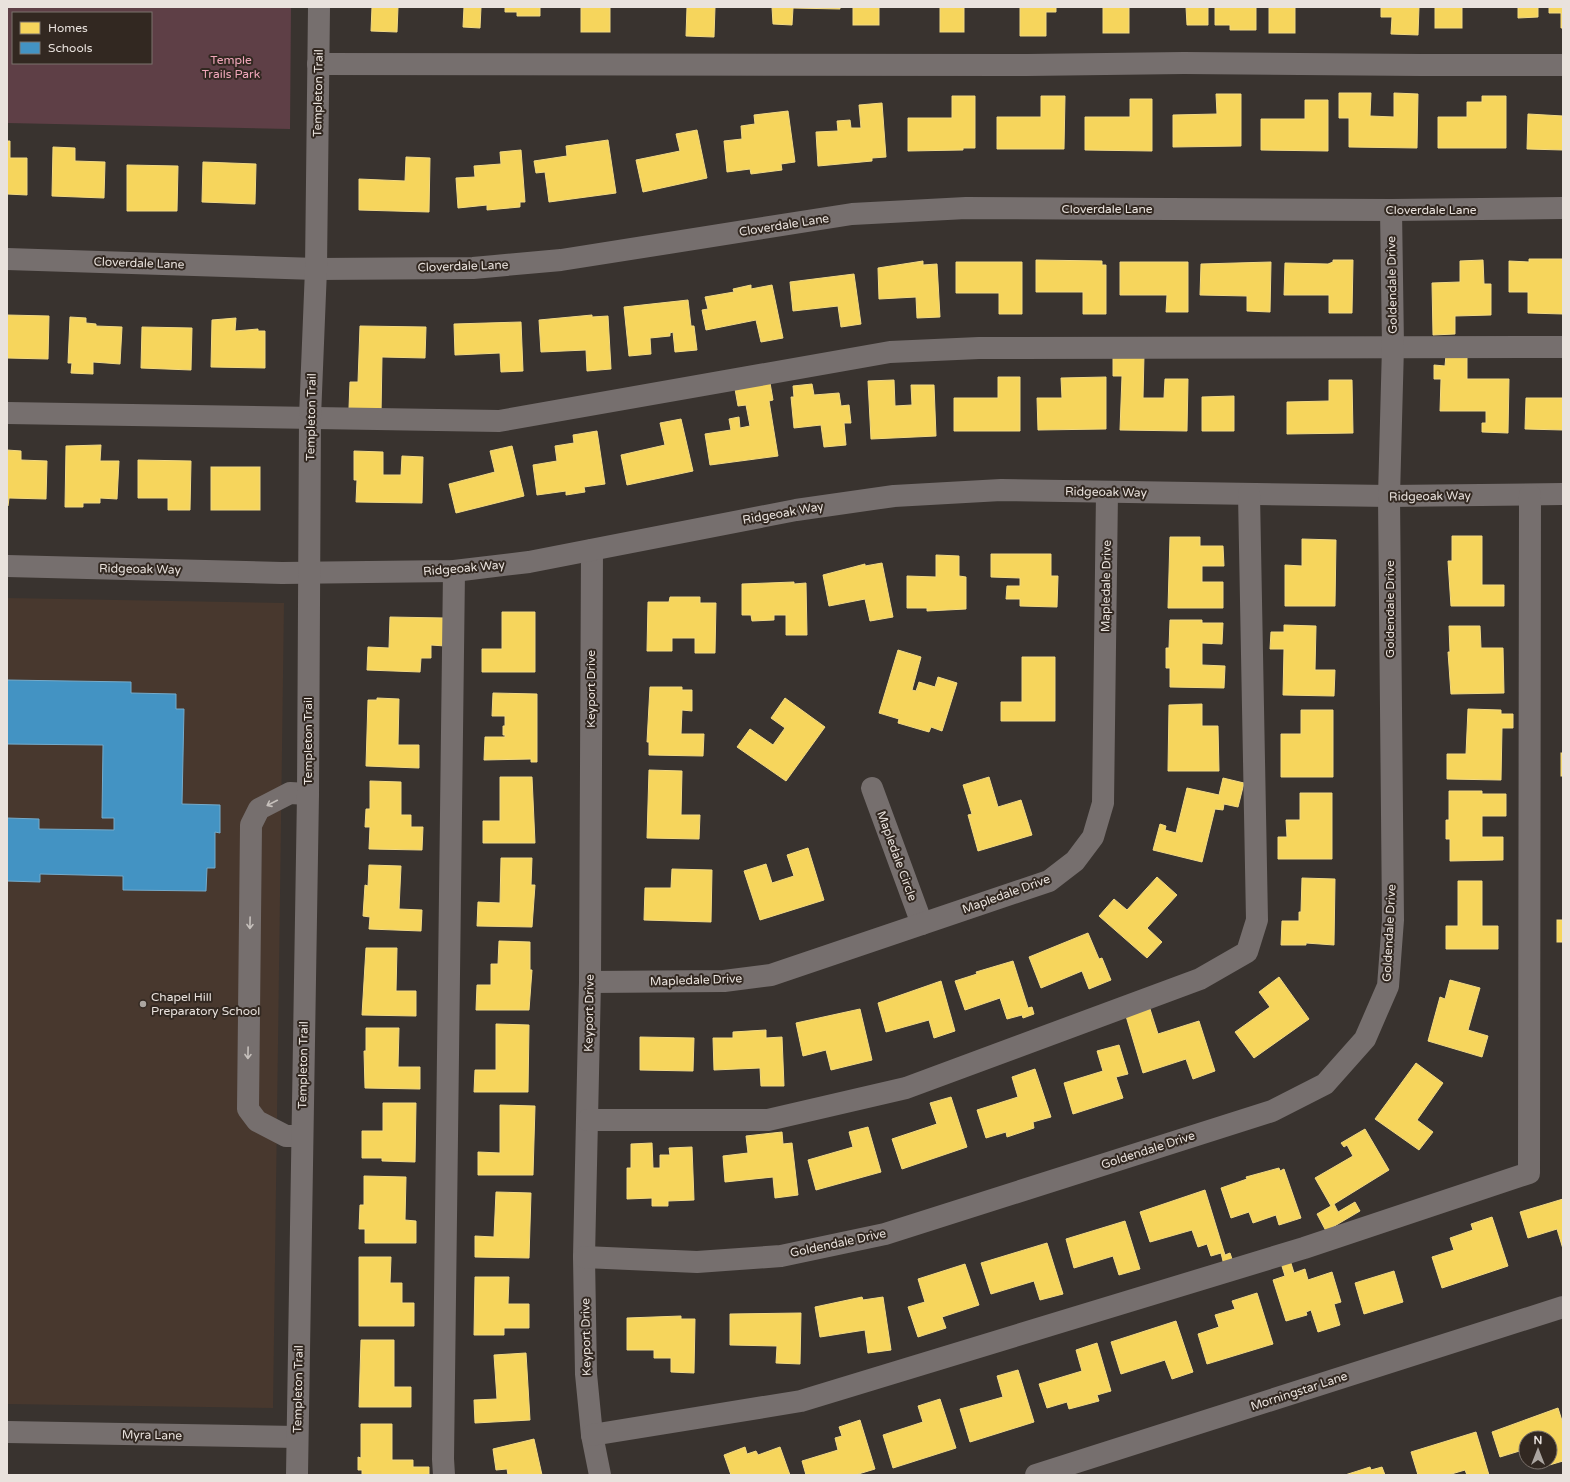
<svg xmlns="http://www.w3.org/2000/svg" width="1570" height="1482" font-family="'Varela Round',sans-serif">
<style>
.built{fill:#48382e}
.green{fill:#5e3f46;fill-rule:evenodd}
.homes{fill:#f6d55c;stroke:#f2d983}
.schools{fill:#4393c3;stroke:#75abcb}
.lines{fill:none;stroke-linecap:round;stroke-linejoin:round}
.minor{stroke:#766f6e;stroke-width:22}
.oneway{stroke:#c6c0bc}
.poi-dot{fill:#aba5a0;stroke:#322821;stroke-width:1.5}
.labels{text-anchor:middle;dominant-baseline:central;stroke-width:4;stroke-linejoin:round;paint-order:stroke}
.park-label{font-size:12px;fill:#f0a7ba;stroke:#322821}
.street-label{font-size:12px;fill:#e9e2dd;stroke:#322821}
.poi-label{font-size:12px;fill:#e9e2dd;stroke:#322821;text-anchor:start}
</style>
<rect width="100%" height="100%" fill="#39332f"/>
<path class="built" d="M7 598 284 603 273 1408 7 1404Z"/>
<path class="green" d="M7 7H291L290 129 7 123ZM13 13H151V63H13Z"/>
<g class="homes">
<path d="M372 7H398L397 32 371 31Z"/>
<path d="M464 7H481L480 28 463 27Z"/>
<path d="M505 7H540V16H517V12H505Z"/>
<rect x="581" y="7" width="29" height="25"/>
<path d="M687 7H715L714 37 686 36Z"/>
<path d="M772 7H840V9L793 8 792 25 773 24Z"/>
<rect x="853" y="7" width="26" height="18"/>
<rect x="940" y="7" width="24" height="25"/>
<path d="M1020 7H1056V12H1046V36H1020Z"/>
<rect x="1103" y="7" width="26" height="26"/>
<path d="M1186 7H1208V25H1187Z"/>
<path d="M1215 7H1256V30H1230V25H1215Z"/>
<rect x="1269" y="7" width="26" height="26"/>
<path d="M1381 7H1419L1418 35 1391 34 1392 17H1381Z"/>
<rect x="1435" y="7" width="27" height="21"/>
<path d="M1518 7H1538V17L1518 18Z"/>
<path d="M1549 7H1563V28H1561V13H1549Z"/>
<path d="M1339 93H1371L1370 116 1394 117V93L1418 94 1417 148 1349 147V118H1339Z"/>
<path d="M1216 94H1241V146L1173 147V115L1217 114Z"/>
<path d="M952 96H975V148H963V150L908 151V118H952Z"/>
<path d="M1041 96H1065L1064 149H997V117H1041Z"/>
<path d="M1482 96H1506V148H1438V117H1467V102H1482Z"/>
<path d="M1130 99H1152V151L1085 150V117H1130Z"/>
<path d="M1305 100H1328V151L1261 150V119H1305Z"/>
<path d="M882 103 886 157 872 158V161L818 166 816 132 838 131 837 121 850 120 851 128H861L859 105Z"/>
<path d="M788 111 795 162 781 164 782 170 751 174 750 169 727 172 724 141 742 139 741 126 755 124 754 115Z"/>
<path d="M1528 114 1563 116V150L1527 149Z"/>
<path d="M697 130 707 178 643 192 636 160 680 151 676 134Z"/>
<path d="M608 140 616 193 549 202 545 172 536 173 534 161 567 156 566 146Z"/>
<path d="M7 141H10V158H27V195L7 194Z"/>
<path d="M53 147 75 148V161L105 162 104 198 52 196Z"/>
<path d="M521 150 525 202H520V207L487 210V205L458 208 456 178 475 177 474 166 501 164 500 152Z"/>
<path d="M406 157 430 158 429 212 359 210V179L405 181Z"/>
<path d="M203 162 256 164 255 204 202 202Z"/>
<path d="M127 165 178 166 177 211H127Z"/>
<path d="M1529 259H1563V314L1528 313V292H1509V261L1529 262Z"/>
<path d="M1036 260 1102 261V265H1106V314H1083V292H1036Z"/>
<path d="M1333 260H1353L1352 313H1329V295H1284L1285 263 1328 264 1333 262Z"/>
<path d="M1483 260 1484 284H1491V315L1455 316V334L1433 335 1432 283 1460 282V261Z"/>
<path d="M923 261V265L937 264 940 317 917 318 916 297 879 299 878 268Z"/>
<path d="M956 262H1022V314H999V293H956Z"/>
<path d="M1120 262H1188V312H1166L1167 295H1120Z"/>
<path d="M1271 262 1270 312 1247 311V296L1200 295 1201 264Z"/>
<path d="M854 274 861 324 841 327 838 306 793 311 790 282Z"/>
<path d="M751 285V289L772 285 783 338 761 342 756 320 706 330 702 310 708 309 705 297 734 292 733 289Z"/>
<path d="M688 300 691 326H694L697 350 675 352 673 332 670 333V336L650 338 651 354 629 356 624 307Z"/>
<path d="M7 315 49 316 48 359 7 358Z"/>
<path d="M592 315V317L608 316 611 369 587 371 586 350 541 352 539 320Z"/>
<path d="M70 317 86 318V323L96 324V326L122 327 120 364 93 362V374L71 373 72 363H68Z"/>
<path d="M236 318 235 331 258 329V331H265V368L211 367 212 320Z"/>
<path d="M521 322 523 371 501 372 500 353 455 355 454 324Z"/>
<path d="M360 326 426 327 425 358 382 357 381 414 349 408 350 382H358Z"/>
<path d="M142 327 192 328 191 370 141 368Z"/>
<path d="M1113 355H1144L1143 398H1164L1165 379H1188L1187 431 1120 430 1122 376H1113Z"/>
<path d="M1446 355H1467V379H1509L1508 433 1482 432V423H1486V411H1440L1441 379H1434V365L1445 366Z"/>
<path d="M998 377H1020V431H954V398H998Z"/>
<path d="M1106 377V429L1038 430 1037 398H1062L1061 378Z"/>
<path d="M894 380 895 406 912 405 911 385H934L936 436 871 439 868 381Z"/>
<path d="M1329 380H1352L1353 433 1287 434V402L1329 401Z"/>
<path d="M770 383 773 400 769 401 778 456 710 465 705 434 731 430 729 419 739 417 740 428 750 426 746 405 738 406 735 389Z"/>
<path d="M812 384 814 395 839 393 841 406 849 405 851 423H844L846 445 824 447 821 425 794 428 791 397H794L793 386Z"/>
<path d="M1234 396V431H1202V397Z"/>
<path d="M1526 398H1563V430L1525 429Z"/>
<path d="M681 419 693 471 627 485 621 455 665 445 660 423Z"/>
<path d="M597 431 605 484 584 487 585 492 566 495V491L537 495 533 465 557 461 555 446 574 443 573 435Z"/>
<path d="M101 445 100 461H119L117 499 100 498V503H83V507H65L66 446Z"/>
<path d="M512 446 524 496 456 513 449 484 495 472 490 451Z"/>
<path d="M7 450 21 451V460L47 461 46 499 9 498 8 506 7 505Z"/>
<path d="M354 451 383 452V475H401L402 456 423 457 422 503 356 502 357 480H354Z"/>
<path d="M138 460 191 461 190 510H168V498H138Z"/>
<rect x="211" y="467" width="49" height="43"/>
<path d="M1452 536H1482V585H1504V606H1451L1448 561H1452Z"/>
<path d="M1170 537H1200V546H1223L1224 566H1202V582H1223V608H1168Z"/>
<path d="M1302 539 1336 540 1335 606H1285V565L1302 566Z"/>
<path d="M991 554H1051V576H1058L1057 607 1020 606V599H1006L1007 586H1020V578L991 577Z"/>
<path d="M936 555 959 556V576L966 577V609L927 611V608H907V576L936 577Z"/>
<path d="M882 563 893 617 870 621 865 599 829 606 823 575 865 564V566Z"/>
<path d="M794 582V584L806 583 807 635H786V615H774V620L752 621 751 615H742V584Z"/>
<path d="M670 597H700V603H716L715 653H695V638H672V651H647L648 602H669Z"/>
<path d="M502 612H535V672H482V649H502Z"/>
<path d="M390 617 445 618V646L431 645V658H421L420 672 367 670 368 647 389 648Z"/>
<path d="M1170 620H1202V623H1223L1222 644 1202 643V665L1225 666 1224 688 1170 687V668H1166V648H1169Z"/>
<path d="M1284 625 1316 626 1315 670H1335L1334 696 1283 695 1284 649H1270L1271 632H1284Z"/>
<path d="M1449 626H1480L1481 648H1503L1504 693 1451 694 1448 652H1450Z"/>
<path d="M898 650 921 657 912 690 916 691 919 682 935 687 938 677 957 683 942 731 931 727 929 732 898 723 899 719 879 713Z"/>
<path d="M1022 657H1055V721H1001V702H1022Z"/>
<path d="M650 687H682V690H692V711L682 710 681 734H704L703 756 649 755V742H647Z"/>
<path d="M493 693 537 694V762H531V759L484 760 485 737H505V735H503V726H505V716H492Z"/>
<path d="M377 698 399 699 398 745H419V768L366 766 368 700H377Z"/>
<path d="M785 698 825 727 786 781 737 747 750 729 773 745 785 728 771 718Z"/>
<path d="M1202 704V726H1218L1219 771H1168L1169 705Z"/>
<path d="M1468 709 1501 710V714H1513V728H1502L1501 780 1447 779V754H1466Z"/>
<path d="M1301 710H1333V777H1281V734H1301Z"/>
<rect x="1561" y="753" width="2" height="23"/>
<path d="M649 770 682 771 681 815H700L699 839 647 838Z"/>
<path d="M500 777H532L535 843H483V821H500Z"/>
<path d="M989 777 998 807 1021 800 1032 835 978 851 968 815 972 814 963 785Z"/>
<path d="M1223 778 1244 783 1238 807 1224 804 1223 810 1215 809 1202 862 1153 850 1160 824 1166 826 1165 830 1176 833 1187 788 1219 795Z"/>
<path d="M370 781 401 782V815H411V827H423L422 850 369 849 370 827H365L366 809H370Z"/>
<path d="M1449 791H1482V794H1506V816H1482V837H1503V860L1450 861V839H1446V820H1449Z"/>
<path d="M1300 793H1332V859H1278V837H1287L1286 820H1300Z"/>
<path d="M808 848 824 900 760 920 744 871 766 864 772 883 794 876 787 855Z"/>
<path d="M501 858H532L531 885H535L532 927 477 926 478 902 500 903Z"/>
<path d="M369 865 401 866 399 909 422 910 421 931 369 929 370 917 363 916 365 885 368 886Z"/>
<path d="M672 869 712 870 711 922 644 920 645 888H671Z"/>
<path d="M1157 877 1177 895 1147 928 1162 942 1147 958 1099 916 1114 899 1127 910Z"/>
<path d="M1302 878 1335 879 1334 945 1306 943V945H1281L1282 921H1299V912H1301Z"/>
<path d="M1458 881H1482V926H1498V949H1446V926H1458Z"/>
<rect x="1557" y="920" width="6" height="22"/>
<path d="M1088 933 1099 959 1102 958 1111 980 1089 989 1082 971 1041 988 1029 957Z"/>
<path d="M499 941 530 942V970H532L529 1010H476L477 985H491V964H498Z"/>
<path d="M366 948H397L396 991H416V1016L362 1015Z"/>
<path d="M1013 961 1028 1008 1032 1007 1034 1014 1023 1018 1022 1015 1007 1019 1000 998 965 1010 955 981 977 974 976 972Z"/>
<path d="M1279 977 1309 1019 1254 1058 1235 1032 1270 1007 1259 992Z"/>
<path d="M1450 980 1480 988 1468 1030 1488 1036 1482 1057 1428 1041 1440 997 1445 999Z"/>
<path d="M941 981 955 1031 934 1038 929 1020 886 1032 878 1003Z"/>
<path d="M860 1009 872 1060 831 1070 826 1050 803 1056 796 1023Z"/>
<path d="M1150 1009 1158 1034 1199 1021 1215 1071 1193 1079 1186 1059 1143 1073 1126 1016Z"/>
<path d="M496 1024 529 1025 528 1092H474L475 1070H496Z"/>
<path d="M366 1028H399L398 1067H420V1089L365 1088 364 1051H366Z"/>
<path d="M766 1030V1038L782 1037 784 1086H761L760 1068 714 1070 713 1038H733V1032Z"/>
<path d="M640 1037 694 1038 693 1071 640 1070Z"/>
<path d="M1119 1045 1128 1074 1116 1077 1123 1098 1073 1114 1064 1083 1103 1071 1097 1051Z"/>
<path d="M1416 1063 1443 1083 1417 1120 1433 1132 1419 1150 1375 1119Z"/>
<path d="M1035 1069 1051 1117 1033 1122 1034 1128 1007 1137 1006 1132 986 1138 977 1110 1018 1097 1012 1077Z"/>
<path d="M951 1097 967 1147 902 1169 892 1139 937 1124 930 1103Z"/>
<path d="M383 1103H416L415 1162 382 1161V1158H362V1131H383Z"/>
<path d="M500 1105 535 1106 533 1175H478V1152L500 1153Z"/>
<path d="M868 1127 881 1172 816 1190 808 1160 853 1147 849 1132Z"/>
<path d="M1365 1129 1389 1170 1334 1204 1338 1212 1355 1202 1360 1211 1326 1231 1317 1214 1331 1206 1315 1178 1353 1156 1347 1145 1344 1147 1341 1143Z"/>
<path d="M782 1132 783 1144 792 1143 798 1195 775 1198 773 1177 725 1182 723 1156 748 1153 746 1136Z"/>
<path d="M652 1143 653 1168H660V1155H670L669 1148 692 1147 694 1200 668 1201V1206H652V1198L627 1199V1168H631V1144Z"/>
<path d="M1279 1168 1280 1171 1284 1169 1301 1218 1279 1225 1276 1215 1253 1223 1249 1212 1231 1218 1221 1188 1247 1179 1246 1177Z"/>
<path d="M364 1176 406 1177 405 1220 416 1221V1243H365V1229H359L360 1205H364Z"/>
<path d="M1205 1190 1225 1255 1230 1253 1233 1262 1224 1265 1221 1253 1211 1256 1207 1244 1198 1247 1192 1230 1150 1242 1140 1212Z"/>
<path d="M496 1192 531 1193 529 1258 475 1257V1236L494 1237Z"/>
<path d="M1563 1199V1249L1557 1229 1528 1238 1520 1212Z"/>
<path d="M1492 1217 1508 1266 1442 1288 1432 1257 1454 1250 1450 1238 1473 1230 1471 1224Z"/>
<path d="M1125 1221 1140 1269 1119 1275 1113 1256 1074 1268 1066 1239Z"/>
<path d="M1047 1243 1063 1294 1040 1300 1034 1281 991 1294 981 1263Z"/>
<path d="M359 1257H391L390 1283H402V1303H414V1326H359Z"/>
<path d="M1290 1260 1294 1273 1305 1269 1308 1280 1332 1272 1341 1302 1334 1304 1340 1325 1318 1332 1311 1310 1306 1312 1307 1315 1286 1321 1273 1280 1285 1276 1281 1263Z"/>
<path d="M965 1264 979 1305 942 1317 946 1328 918 1337 908 1307 925 1302 918 1279Z"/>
<path d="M1394 1271 1403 1302 1364 1314 1355 1283Z"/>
<path d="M475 1277H509L508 1304H529V1328H504V1335H474Z"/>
<path d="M1257 1293 1273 1344 1207 1364 1198 1334 1219 1327 1215 1315 1235 1309 1232 1301Z"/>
<path d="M862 1297 863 1300 883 1297 891 1350 868 1353 865 1330 820 1337 815 1307Z"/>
<path d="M801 1313 800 1364 776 1363 777 1346 730 1345V1314Z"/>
<path d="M681 1316V1319H695L694 1373 671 1372V1358H654V1350H627V1318Z"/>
<path d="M1176 1321 1193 1372 1172 1379 1165 1360 1121 1374 1111 1342Z"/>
<path d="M361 1340H394V1387H411V1407H359Z"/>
<path d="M1097 1343 1111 1391 1097 1395 1099 1401 1069 1409 1067 1402 1047 1408 1039 1384 1082 1371 1076 1350Z"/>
<path d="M526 1353 530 1420 475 1423 474 1400 497 1399 494 1355Z"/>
<path d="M1018 1370 1034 1422 970 1442 960 1409 1003 1397 997 1376Z"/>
<path d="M940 1399 956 1448 893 1468 883 1435 923 1422 918 1406Z"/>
<path d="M1558 1408 1563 1424V1461L1546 1466 1544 1462H1550V1438H1526V1449L1500 1457 1492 1432Z"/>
<path d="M860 1420 875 1469 855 1475H806L802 1461 838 1450 835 1438 842 1436 839 1427Z"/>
<path d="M361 1424H392V1460H413V1467H429V1475H362V1470H358V1457L361 1458Z"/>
<path d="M1476 1432 1489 1475H1467L1465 1470 1448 1475H1418L1411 1452Z"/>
<path d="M534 1439 542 1475H508L507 1469 496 1470 493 1449Z"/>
<path d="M745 1447 747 1454 756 1451 758 1455 780 1447 790 1475H731L724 1455Z"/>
<path d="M1370 1467 1371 1470 1382 1467 1385 1475H1345Z"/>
</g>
<path class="schools" d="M7 680 131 682V693L176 694V709H184L182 804 220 805V833L215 832V868H207L206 891 123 890V876L40 874V882L7 881V818L39 819V829L114 830V818H102L103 745 7 744Z"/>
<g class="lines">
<g class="minor">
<path d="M318 64 1027 65 1184 63 1421 65H1563"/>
<path d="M7 259 316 269 473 268 561 260 852 214 966 208 1391 210 1563 208"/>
<path d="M7 413 499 421 890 352 979 348 1563 347"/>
<path d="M592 550 590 982 584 1257 586 1374 592 1435 600 1475"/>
<path d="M7 566 282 573 454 571 529 562 796 510 894 496 1001 490 1389 496 1563 494"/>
<path d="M872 788 922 924"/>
<path d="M590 982 724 981 771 975 1049 881 1075 861 1093 837 1103 803 1107 492"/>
<path d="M588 1120H768L906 1088 1200 979 1247 952 1257 920 1249 494"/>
<path d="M302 1136H286L257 1121 248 1109 251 825 259 809 290 793 308 794"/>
<path d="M584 1257 697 1262 781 1256 885 1234 1272 1111 1325 1084 1365 1039 1388 986 1393 920 1389 496 1393 346 1391 210"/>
<path d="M7 1432 297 1437"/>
<path d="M592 1435 801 1401 1304 1248 1529 1173 1530 495"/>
<path d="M297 1475 308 794 310 417 316 269 319 7"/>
<path d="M444 1475 443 1459 454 571"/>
<path d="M1036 1475 1563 1307"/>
</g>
</g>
<defs><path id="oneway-shaft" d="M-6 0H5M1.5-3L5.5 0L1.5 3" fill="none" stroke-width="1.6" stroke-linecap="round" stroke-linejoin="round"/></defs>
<g class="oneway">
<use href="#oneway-shaft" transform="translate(272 803) rotate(153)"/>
<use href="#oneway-shaft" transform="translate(250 923) rotate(91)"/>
<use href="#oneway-shaft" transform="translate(248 1053) rotate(91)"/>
</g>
<circle class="poi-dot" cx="143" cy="1004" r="4"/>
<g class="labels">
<g class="park-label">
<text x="231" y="60">Temple<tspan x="231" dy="14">Trails Park</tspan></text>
</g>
<g class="street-label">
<text transform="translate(318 93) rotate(-89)">Templeton Trail</text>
<text x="1107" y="209">Cloverdale Lane</text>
<text x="1431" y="210">Cloverdale Lane</text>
<text transform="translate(784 225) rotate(-9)">Cloverdale Lane</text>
<text transform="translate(139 263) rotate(2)">Cloverdale Lane</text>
<text transform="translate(463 266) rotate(-2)">Cloverdale Lane</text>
<text transform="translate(1392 285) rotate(-91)">Goldendale Drive</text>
<text transform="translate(311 417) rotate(-89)">Templeton Trail</text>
<text transform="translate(1106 492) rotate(1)">Ridgeoak Way</text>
<text transform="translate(1430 496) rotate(-1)">Ridgeoak Way</text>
<text transform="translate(783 513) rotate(-10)">Ridgeoak Way</text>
<text transform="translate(464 568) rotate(-5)">Ridgeoak Way</text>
<text transform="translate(140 569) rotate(1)">Ridgeoak Way</text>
<text transform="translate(1106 586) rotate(-89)">Mapledale Drive</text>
<text transform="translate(1390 609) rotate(-90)">Goldendale Drive</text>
<text transform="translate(591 689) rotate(-90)">Keyport Drive</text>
<text transform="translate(308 741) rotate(-90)">Templeton Trail</text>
<text transform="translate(897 856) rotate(70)">Mapledale Circle</text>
<text transform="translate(1006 894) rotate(-20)">Mapledale Drive</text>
<text transform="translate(1389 933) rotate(-87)">Goldendale Drive</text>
<text transform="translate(696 980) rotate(-2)">Mapledale Drive</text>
<text transform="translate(589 1013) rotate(-89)">Keyport Drive</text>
<text transform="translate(303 1065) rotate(-89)">Templeton Trail</text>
<text transform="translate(1148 1150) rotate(-18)">Goldendale Drive</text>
<text transform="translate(838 1243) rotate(-12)">Goldendale Drive</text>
<text transform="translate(586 1337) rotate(-91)">Keyport Drive</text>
<text transform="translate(298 1389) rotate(-89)">Templeton Trail</text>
<text transform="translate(1299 1391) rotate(-18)">Morningstar Lane</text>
<text transform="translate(152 1435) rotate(1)">Myra Lane</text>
</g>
<g class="poi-label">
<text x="151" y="997">Chapel Hill<tspan x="151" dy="14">Preparatory School</tspan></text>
</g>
</g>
<rect width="1570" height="1482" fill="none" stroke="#e9e2dd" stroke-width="16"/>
<rect x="12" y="12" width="140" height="52" fill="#322821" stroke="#7b726c"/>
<rect x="20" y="22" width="20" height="12" fill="#f6d55c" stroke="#7b726c"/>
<text x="48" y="32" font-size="12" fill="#e9e2dd">Homes</text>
<rect x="20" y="42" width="20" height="12" fill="#4393c3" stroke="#7b726c"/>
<text x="48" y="52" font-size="12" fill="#e9e2dd">Schools</text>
<g transform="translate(1538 1450)"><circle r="19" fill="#322821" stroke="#7b726c"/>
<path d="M0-3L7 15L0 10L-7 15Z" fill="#aba5a0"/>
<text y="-6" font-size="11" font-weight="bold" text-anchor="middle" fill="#e9e2dd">N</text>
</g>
</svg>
